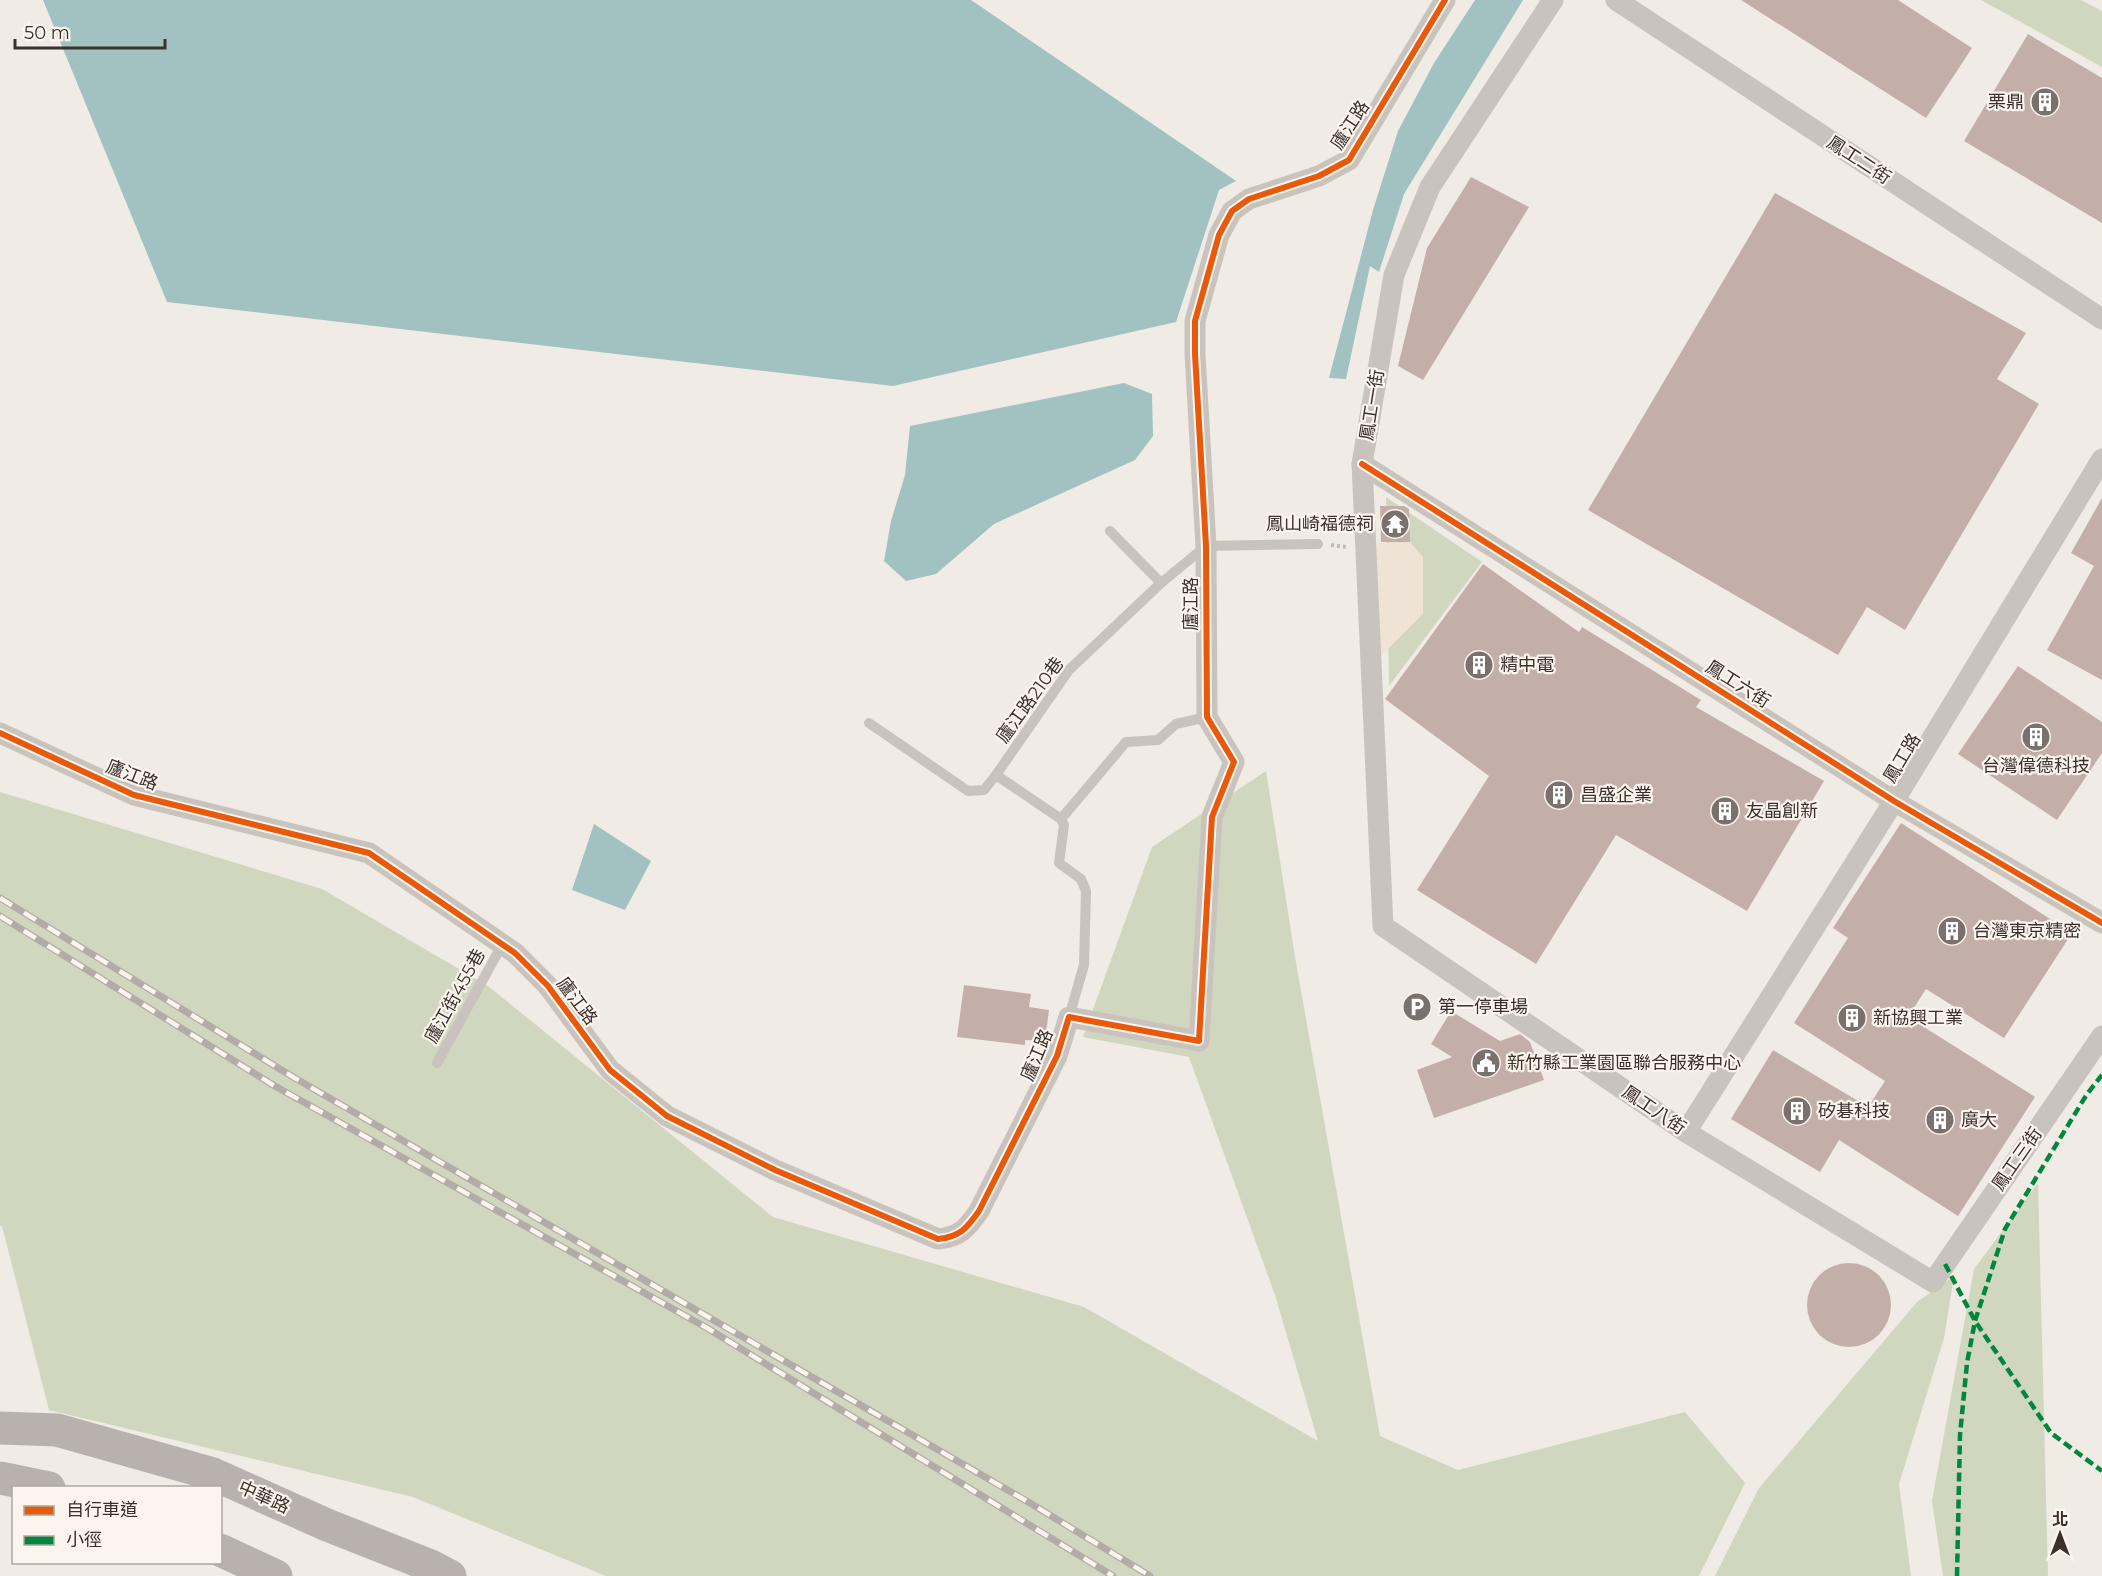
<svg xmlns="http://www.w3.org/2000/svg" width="2102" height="1576" font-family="Montserrat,'Noto Sans TC',sans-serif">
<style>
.green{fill:#d1d6bf}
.plaza{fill:#eee3d5}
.water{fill:#a1c2c1}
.building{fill:#c3afa7}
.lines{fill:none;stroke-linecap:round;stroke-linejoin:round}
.path{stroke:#c2bbb6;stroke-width:4;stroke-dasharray:3 3;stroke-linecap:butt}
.lane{stroke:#c9c3be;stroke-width:10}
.street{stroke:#c9c3be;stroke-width:21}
.primary{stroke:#b8b1ad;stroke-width:33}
.rail-casing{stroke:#b1aca8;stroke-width:7}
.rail{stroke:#fbf5ee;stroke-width:4.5;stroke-dasharray:14;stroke-linecap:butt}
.quiet{stroke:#00873e;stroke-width:4.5;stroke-dasharray:9 4.5;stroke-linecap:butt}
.cycleway-casing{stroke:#fbf5ee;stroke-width:10}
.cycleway{stroke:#e8590c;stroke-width:6}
.labels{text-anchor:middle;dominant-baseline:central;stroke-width:4.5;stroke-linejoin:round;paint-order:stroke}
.poi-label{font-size:18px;fill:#3b302b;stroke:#fbf5ee;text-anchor:start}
.street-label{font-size:18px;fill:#3b302b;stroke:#fbf5ee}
</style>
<rect width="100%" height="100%" fill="#f0ebe5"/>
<g class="green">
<path d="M1981 0H2081L2102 11V67Z"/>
<path d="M1386 497 1482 562 1389 686Z"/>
<path d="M1266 771 1295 957 1380 1436 1458 1470 1685 1412 1745 1483 1699 1576H606L413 1497 49 1410 2 1226H0V792L322 889 488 986 773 1217 1084 1307 1318 1441 1275 1295 1189 1057 1083 1037 1152 847Z"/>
<path d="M2038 1183 2048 1576H1943L1932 1501 1974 1269Z"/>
<path d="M1954 1276 1944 1338 1899 1484 1911 1576H1715L1759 1488 1917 1302Z"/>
</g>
<path class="plaza" d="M1410 542 1423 557V614L1371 666 1366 543Z"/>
<g class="water">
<path d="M43 0H971L1236 181 1219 190 1176 322 893 386 167 302Z"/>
<path d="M1475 0H1523L1404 194 1379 272 1370 266 1346 379 1329 378 1373 210 1398 131 1434 63Z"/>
<path d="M1124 383 1152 394 1153 436 1135 460 994 524 936 574 906 581 884 561 891 521 905 475 910 426Z"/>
<path d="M594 824 651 861 625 910 572 890Z"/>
</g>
<g class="building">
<path d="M1741 0H1898L1972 48 1926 118Z"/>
<path d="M2028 34 2102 78V223L1964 141Z"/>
<path d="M1471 177 1529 207 1423 380 1398 366 1427 248Z"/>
<path d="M1775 193 2026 333 1997 379 2039 404 1905 630 1867 607 1838 655 1588 510Z"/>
<path d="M2102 498V680L2047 650 2094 566 2071 553Z"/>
<path d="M1380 506H1404L1409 509 1410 542H1381Z"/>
<path d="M1483 564 1579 632 1582 627 1701 700 1696 707 1824 781 1747 911 1616 835 1536 964 1417 890 1489 776 1385 699Z"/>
<path d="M2018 666 2102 722V753L2057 820 1958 754Z"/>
<path d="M1901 823 2072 933 2004 1038 1926 989 1908 1017 2035 1097 1958 1216 1839 1140 1820 1172 1731 1119 1773 1050 1868 1107 1885 1081 1794 1023 1848 938 1833 928Z"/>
<path d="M964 985 1031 994 1029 1007 1049 1010 1045 1041 1025 1040V1045L957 1037Z"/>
<path d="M1451 1011 1500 1041 1520 1034 1530 1042 1544 1080 1434 1118 1417 1070 1452 1057 1431 1044Z"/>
<circle cx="1849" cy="1305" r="42"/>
</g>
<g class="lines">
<path class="path" d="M1331 545 1347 547"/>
<g class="lane">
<path d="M1110 531 1161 583"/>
<path d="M869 723 968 791 984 790 996 775"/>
<path d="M1061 819 996 775 1069 670 1161 583 1206 546 1318 544"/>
<path d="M1069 1017 1084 965 1086 891 1081 879 1059 863 1064 825 1061 819 1126 742 1158 740 1176 724 1207 717"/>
<path d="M437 1063 502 945"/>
</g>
<g class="street">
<path d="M1553 0 1430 187 1394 275 1362 464 1383 926 1686 1132 1933 1282 2102 1036"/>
<path d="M1616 0 2102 319"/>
<path d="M1362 464 1894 801 2102 923"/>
<path d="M0 733 134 795 369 853 515 953 548 986 610 1070 667 1116 775 1170 938 1239C960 1237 967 1228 979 1211L1057 1056 1069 1017 1199 1041 1212 817 1234 762 1207 717 1206 546 1195 354V321L1219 235 1232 211 1249 199 1319 176 1349 160 1445 0"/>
<path d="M1686 1132 1894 801 2102 459"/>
</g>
<g class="primary">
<path d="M0 1428 57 1430 213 1474 327 1525 431 1566 450 1576"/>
<path d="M0 1478 49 1488"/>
<path d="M220 1550 276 1576"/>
</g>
<g class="rail-casing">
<g id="rail">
<path d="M0 898 293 1077 1030 1503 1150 1576"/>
<path d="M0 916 273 1085 707 1328 1113 1576"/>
</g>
</g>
<use href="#rail" class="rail"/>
<g class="quiet">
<path d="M1945 1264 1975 1321 2051 1433 2102 1471"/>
<path d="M1957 1576 1960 1435 1967 1363 1975 1321 2005 1229 2087 1094 2102 1075"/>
</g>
<g class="cycleway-casing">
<g id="cycleway">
<path d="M1362 464 1894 801 2102 923"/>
<path d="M0 733 134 795 369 853 515 953 548 986 610 1070 667 1116 775 1170 938 1239C960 1237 967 1228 979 1211L1057 1056 1069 1017 1199 1041 1212 817 1234 762 1207 717 1206 546 1195 354V321L1219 235 1232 211 1249 199 1319 176 1349 160 1445 0"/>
</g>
</g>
<use href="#cycleway" class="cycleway"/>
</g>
<defs>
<g id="building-disc" transform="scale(1.5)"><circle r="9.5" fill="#7a716c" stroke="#fbf5ee"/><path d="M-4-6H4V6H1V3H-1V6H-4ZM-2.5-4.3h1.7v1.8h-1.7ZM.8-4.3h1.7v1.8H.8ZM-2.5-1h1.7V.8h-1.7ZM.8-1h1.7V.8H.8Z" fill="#fff"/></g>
<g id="temple-disc" transform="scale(1.5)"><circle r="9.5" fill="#7a716c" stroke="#fbf5ee"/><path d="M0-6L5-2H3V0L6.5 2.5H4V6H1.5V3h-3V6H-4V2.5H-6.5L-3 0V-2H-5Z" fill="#fff"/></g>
<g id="parking-disc" transform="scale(1.5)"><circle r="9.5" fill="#7a716c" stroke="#fbf5ee"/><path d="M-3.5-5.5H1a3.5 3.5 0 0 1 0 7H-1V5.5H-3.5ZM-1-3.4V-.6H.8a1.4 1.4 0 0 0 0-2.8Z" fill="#fff"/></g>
<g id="civic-disc" transform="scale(1.5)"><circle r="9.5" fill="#7a716c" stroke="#fbf5ee"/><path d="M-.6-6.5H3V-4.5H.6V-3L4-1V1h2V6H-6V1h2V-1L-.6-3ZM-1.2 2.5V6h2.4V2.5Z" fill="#fff"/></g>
</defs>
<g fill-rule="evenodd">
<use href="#building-disc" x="2045" y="102"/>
<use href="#temple-disc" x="1395" y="524"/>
<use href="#building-disc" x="1479" y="665"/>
<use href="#building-disc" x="2036" y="737"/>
<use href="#building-disc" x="1559" y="795"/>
<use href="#building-disc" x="1725" y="811"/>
<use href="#building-disc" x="1952" y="931"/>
<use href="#parking-disc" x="1417" y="1007"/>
<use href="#building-disc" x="1852" y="1018"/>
<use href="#civic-disc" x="1486" y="1063"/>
<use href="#building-disc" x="1797" y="1111"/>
<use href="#building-disc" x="1940" y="1120"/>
</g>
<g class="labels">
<g class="poi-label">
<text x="2024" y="102" text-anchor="end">栗鼎</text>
<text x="1374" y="524" text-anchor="end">鳳山崎福德祠</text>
<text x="1500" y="665">精中電</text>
<text x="2036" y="766" text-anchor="middle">台灣偉德科技</text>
<text x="1580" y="795">昌盛企業</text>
<text x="1746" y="811">友晶創新</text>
<text x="1973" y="931">台灣東京精密</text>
<text x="1438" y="1007">第一停車場</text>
<text x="1873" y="1018">新協興工業</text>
<text x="1507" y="1063">新竹縣工業園區聯合服務中心</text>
<text x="1818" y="1111">矽碁科技</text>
<text x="1961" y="1120">廣大</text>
</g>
<g class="street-label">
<text transform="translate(1350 125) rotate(-57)">廬江路</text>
<text transform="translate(1859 160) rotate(33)">鳳工二街</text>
<text transform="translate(1372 405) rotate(-81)">鳳工一街</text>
<text transform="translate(1191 604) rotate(-90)">廬江路</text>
<text transform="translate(1738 684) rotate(32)">鳳工六街</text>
<text transform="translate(1030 700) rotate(-54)">廬江路210巷</text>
<text transform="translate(1902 758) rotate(-59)">鳳工路</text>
<text transform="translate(132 775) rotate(21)">廬江路</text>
<text transform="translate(455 996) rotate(-61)">廬江街455巷</text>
<text transform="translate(577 1001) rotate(53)">廬江路</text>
<text transform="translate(1037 1055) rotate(-67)">廬江路</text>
<text transform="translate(1654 1110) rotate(34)">鳳工八街</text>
<text transform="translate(2017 1159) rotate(-55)">鳳工三街</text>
<text transform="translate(264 1497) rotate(24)">中華路</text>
</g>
</g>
<rect x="12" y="1486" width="210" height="78" fill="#fbf5ee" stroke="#aea6a0" stroke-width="1.5"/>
<rect x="24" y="1506" width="30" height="9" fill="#e8590c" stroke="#aea6a0" stroke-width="1.5"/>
<text x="66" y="1516" font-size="18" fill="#3b302b">自行車道</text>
<rect x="24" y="1536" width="30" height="9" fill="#00873e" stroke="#aea6a0" stroke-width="1.5"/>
<text x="66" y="1546" font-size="18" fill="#3b302b">小徑</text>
<g transform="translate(2060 1534)" stroke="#fbf5ee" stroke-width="4.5" paint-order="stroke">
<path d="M0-4.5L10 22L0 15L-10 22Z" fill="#3b302b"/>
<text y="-9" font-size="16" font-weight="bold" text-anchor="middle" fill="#3b302b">北</text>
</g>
<path d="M15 39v9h150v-9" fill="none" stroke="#3b302b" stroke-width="3"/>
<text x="24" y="39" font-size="18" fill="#3b302b" stroke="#fbf5ee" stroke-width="4.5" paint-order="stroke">50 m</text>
</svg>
